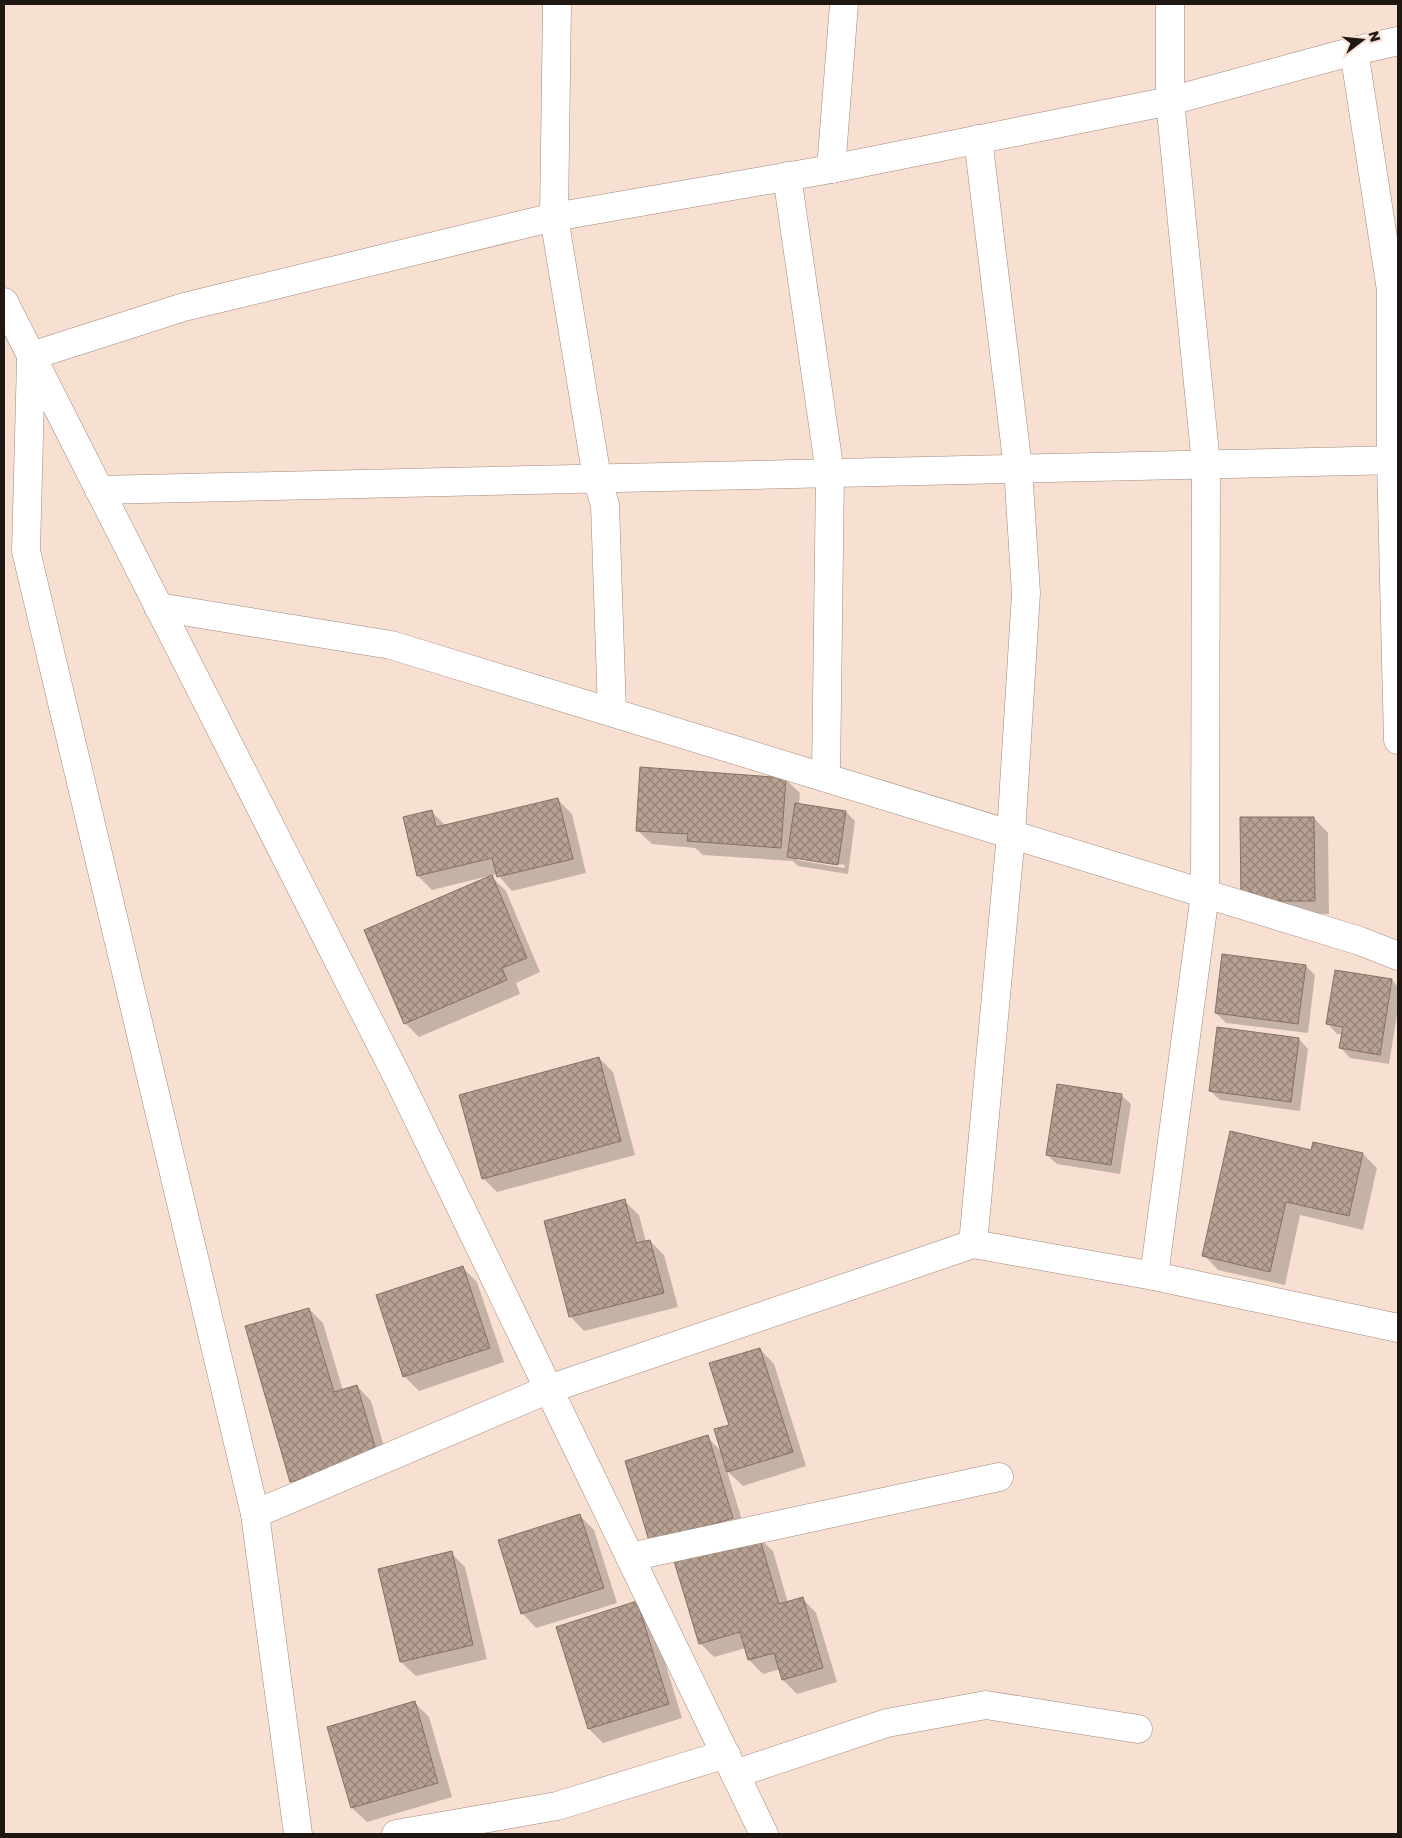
<svg xmlns="http://www.w3.org/2000/svg" width="1402" height="1838" font-family="'Golos Text',sans-serif">
<style>
.shadow{fill:#0003;fill-rule:evenodd}
.building{fill:url(#building-cross-hatch);stroke:#857064}
.lines{fill:none;stroke-linecap:round;stroke-linejoin:round}
.minor-casing{stroke:#a08a7d;stroke-width:29}
.tertiary-casing{stroke:#a08a7d;stroke-width:29}
.minor{stroke:#fff;stroke-width:28}
.tertiary{stroke:#fff;stroke-width:28}
</style>
<defs>
<pattern id="building-cross-hatch" width="8" height="8" patternUnits="userSpaceOnUse" patternTransform="scale(1.25)"><rect width="8" height="8" fill="#b7a193"/><path d="M0 0l8 8M0 8l8-8" fill="none" stroke="#948277"/></pattern>
</defs>
<rect width="100%" height="100%" fill="#f7dfd1"/>
<g class="shadow">
<path d="M785 779 800 793 799 805 846 812 855 821 848 874 798 866 793 861 703 855 695 848 652 844 637 830ZM797 858 845 865 844 868 797 860Z"/>
<path d="M558 800 572 814 586 873 512 891 497 874 491 876 506 891 540 972 516 983 520 994 419 1037 405 1023 489 876 432 890 418 876 432 812 446 826Z"/>
<path d="M1314 818 1328 833 1329 914 1257 915Z"/>
<path d="M1306 966 1315 975 1308 1033 1226 1023 1216 1013Z"/>
<path d="M1392 980 1398 987V1008L1389 1064 1350 1058 1341 1048 1343 1034H1337L1328 1024Z"/>
<path d="M1299 1039 1308 1049 1300 1111 1220 1100 1210 1091Z"/>
<path d="M599 1058 613 1072 635 1155 497 1192 483 1178Z"/>
<path d="M1121 1095 1131 1104 1120 1174 1057 1164 1047 1155Z"/>
<path d="M1312 1151 1363 1154 1377 1168 1363 1230 1300 1215 1285 1285 1218 1270 1204 1255Z"/>
<path d="M624 1201 639 1215 646 1242 650 1241 664 1255 678 1307 584 1331 570 1316Z"/>
<path d="M463 1268 477 1282 504 1362 419 1391 404 1376Z"/>
<path d="M309 1309 323 1323 343 1391 357 1386 371 1401 391 1471 305 1495 291 1481Z"/>
<path d="M760 1349 774 1364 806 1466 743 1486 727 1471 746 1533 665 1557 707 1437 722 1452 730 1425Z"/>
<path d="M580 1516 594 1530 617 1603 536 1628 522 1613Z"/>
<path d="M758 1537 773 1551 788 1603 802 1598 816 1613 837 1682 797 1694 783 1680 780 1669 763 1674 749 1660 746 1648 714 1657 700 1643Z"/>
<path d="M451 1553 465 1567 487 1659 416 1676 401 1662 379 1570Z"/>
<path d="M637 1603 651 1617 682 1718 603 1743 589 1729Z"/>
<path d="M415 1703 429 1717 452 1797 367 1822 352 1808Z"/>
</g>
<g class="building">
<path d="M640 767 786 778 781 848 687 841 688 834 636 831Z"/>
<path d="M558 798 573 859 497 877 492 858 417 876 403 817 432 810 436 827Z"/>
<path d="M795 803 846 811 838 865 787 857Z"/>
<path d="M1240 817H1314L1315 901H1241Z"/>
<path d="M492 875 527 958 502 968 507 980 404 1024 364 930Z"/>
<path d="M1222 954 1306 965 1298 1024 1215 1013Z"/>
<path d="M1335 970 1392 979 1380 1055 1339 1048 1343 1027 1326 1024Z"/>
<path d="M1217 1027 1299 1038 1291 1102 1209 1091Z"/>
<path d="M599 1057 621 1141 482 1179 459 1095Z"/>
<path d="M1057 1084 1122 1094 1111 1165 1046 1155Z"/>
<path d="M1230 1131 1311 1150 1313 1142 1363 1153 1349 1216 1286 1202 1270 1272 1202 1256Z"/>
<path d="M625 1199 636 1243 650 1240 664 1293 569 1317 544 1221Z"/>
<path d="M463 1266 490 1348 403 1377 376 1295Z"/>
<path d="M309 1308 334 1392 357 1385 378 1457 290 1482 245 1326Z"/>
<path d="M760 1348 793 1452 727 1472 714 1429 729 1425 709 1363Z"/>
<path d="M708 1435 733 1518 650 1544 625 1461Z"/>
<path d="M580 1514 604 1588 521 1614 498 1540Z"/>
<path d="M759 1536 779 1604 803 1597 823 1668 782 1680 774 1653 748 1660 740 1632 699 1644 674 1561Z"/>
<path d="M452 1551 473 1645 400 1662 378 1569Z"/>
<path d="M637 1601 669 1704 588 1729 556 1627Z"/>
<path d="M415 1701 438 1783 351 1808 327 1727Z"/>
</g>
<g class="lines">
<g class="minor-casing">
<g id="minor">
<path d="M557 4 554 217 597 478 605 505 612 712"/>
<path d="M1354 51 1391 290V460L1398 740"/>
<path d="M831 169 844 4"/>
<path d="M787 176 830 473 826 777"/>
<path d="M31 356 184 307 554 217 831 169 1170 101 1354 51 1398 41"/>
<path d="M99 490 1398 460"/>
<path d="M158 607 391 645 1360 941 1398 956"/>
<path d="M973 1244 1011 834 1026 593 1018 468 978 139"/>
<path d="M1154 1276 1205 894 1206 464 1170 101V4"/>
<path d="M255 1514 549 1389 973 1244 1154 1276 1398 1328"/>
<path d="M630 1557 999 1477"/>
<path d="M735 1774 887 1723 986 1705 1138 1729"/>
<path d="M396 1834 557 1806 726 1754"/>
</g>
</g>
<g class="tertiary-casing">
<g id="tertiary">
<path d="M4 302 400 1082 764 1834"/>
<path d="M31 360 26 551 255 1514 298 1834"/>
</g>
</g>
<use href="#minor" class="minor"/>
<use href="#tertiary" class="tertiary"/>
</g>
<rect width="1402" height="1838" fill="none" stroke="#1f1712" stroke-width="10"/>
<g transform="translate(1362 40) rotate(74)" stroke="#f7dfd1" stroke-width="4" paint-order="stroke">
<path d="M0-4L9 19L0 12L-9 19Z" fill="#1f1712"/>
<text y="-8" font-size="14" font-weight="bold" text-anchor="middle" fill="#1f1712">N</text>
</g>
</svg>
